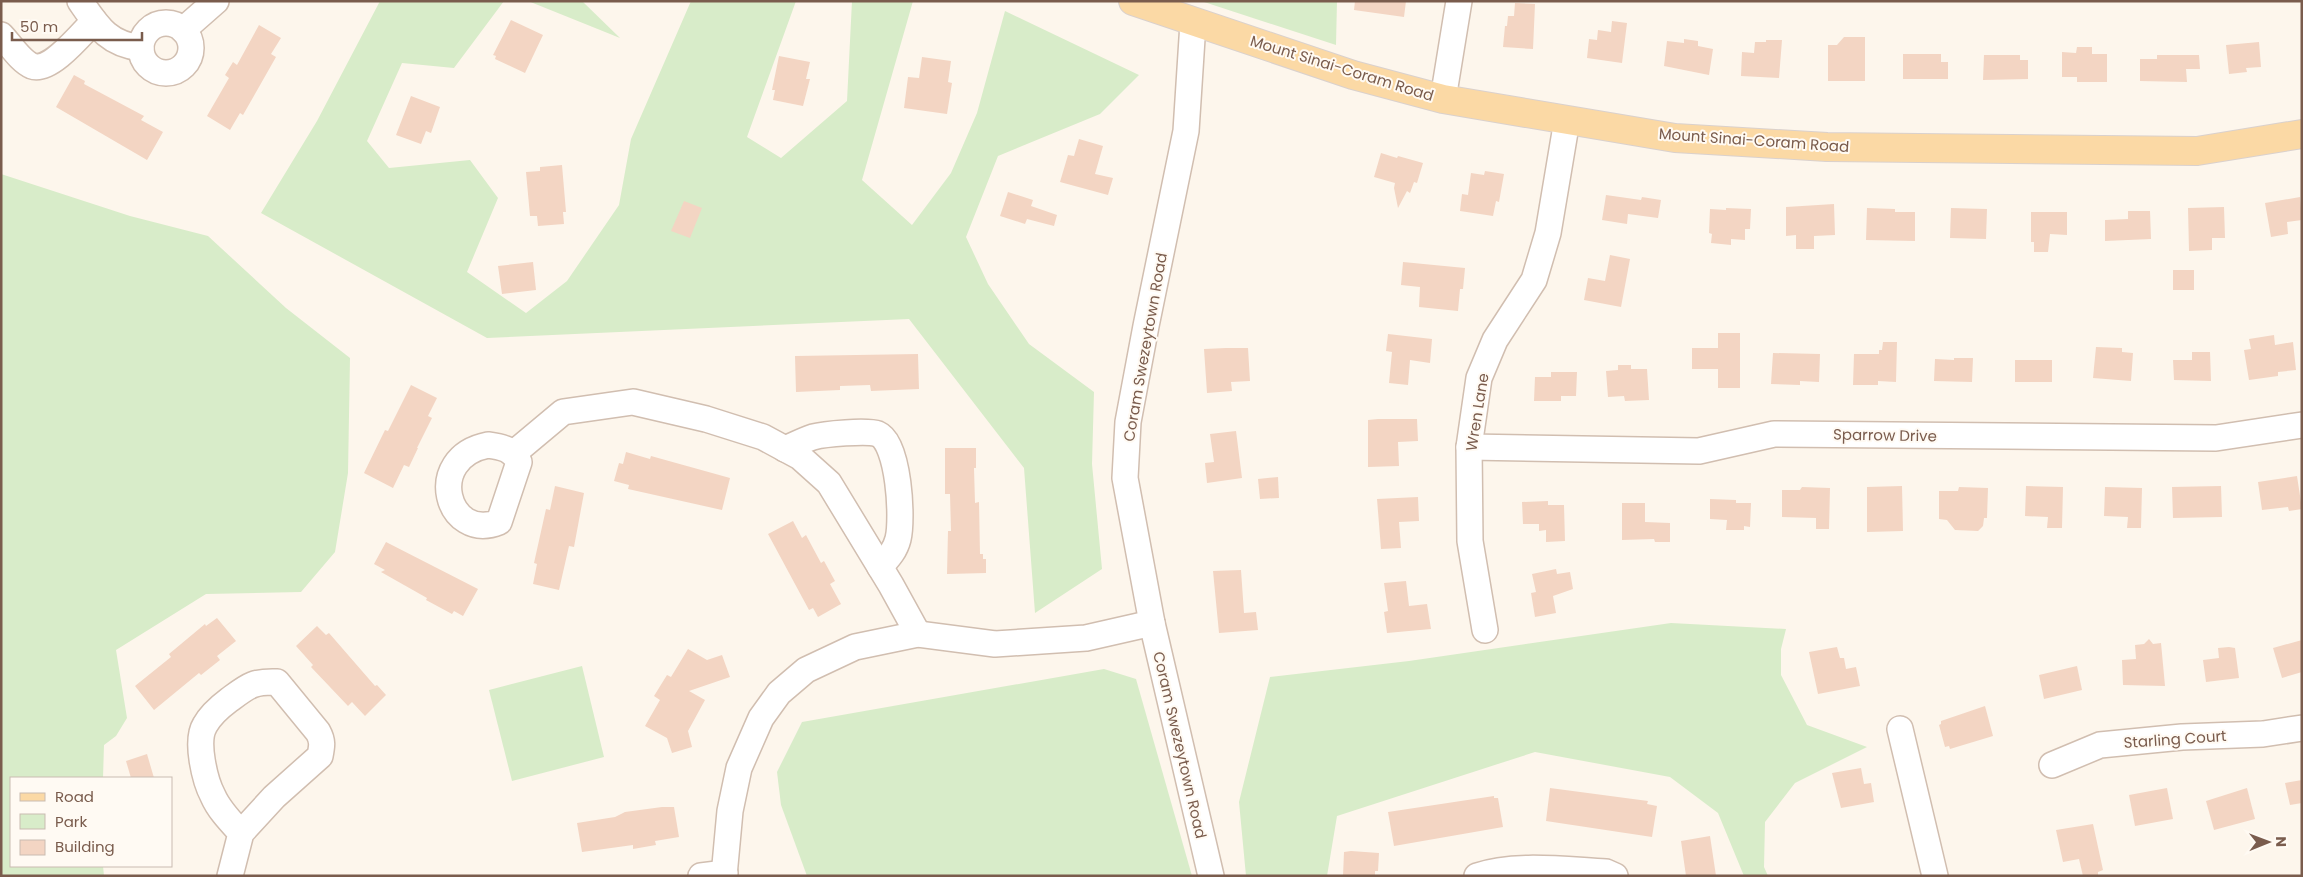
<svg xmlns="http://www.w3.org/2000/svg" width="2303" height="877" font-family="Poppins,sans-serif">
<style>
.green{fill:#d8ecc9}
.building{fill:#f3d5c3}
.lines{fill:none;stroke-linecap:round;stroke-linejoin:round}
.minor-casing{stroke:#d1beb0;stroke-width:28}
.major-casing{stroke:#dad1cd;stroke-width:30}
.minor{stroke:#fff;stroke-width:25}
.major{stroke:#fbd9a5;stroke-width:28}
.labels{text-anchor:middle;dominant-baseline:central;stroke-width:4;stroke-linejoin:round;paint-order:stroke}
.street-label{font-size:15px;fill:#7a5c4d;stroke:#fffaf3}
</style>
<rect width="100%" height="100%" fill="#fdf6ec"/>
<g class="green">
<path d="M380 1H504L454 68 402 63 367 141 389 168 470 160 498 198 467 272 526 313 567 281 619 205 631 139 691 1H796L747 137 781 158 847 101 852 1H913L862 180 912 225 951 173 977 113 1005 11 1139 75 1100 114 998 156 966 237 988 284 1029 344 1094 392 1092 464 1102 569 1035 613 1024 468 909 319 487 338 261 213 317 121Z"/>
<path d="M528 1H582L620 38Z"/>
<path d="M1201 1H1337L1336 45Z"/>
<path d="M1 174 130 216 208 236 286 308 350 358 348 473 335 552 301 592 206 594 116 650 127 718 116 736 104 745 103 778H11V866H103L104 876H1Z"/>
<path d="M1671 623 1786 629 1781 649V675L1807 725 1867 747 1795 783 1765 822 1764 867 1768 876H1744L1718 813 1670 777 1535 752 1337 816 1327 876H1246L1239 802 1270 677 1409 661Z"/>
<path d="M582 666 604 757 512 781 489 690Z"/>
<path d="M1104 669 1136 679 1192 876H807L781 805 777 772 802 722Z"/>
</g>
<g class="building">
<path d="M1355 1H1406L1404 17 1354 10Z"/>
<path d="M1515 3 1535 4 1533 49 1503 47 1505 26H1507L1508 16H1514Z"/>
<path d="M511 20 543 35 525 73 495 59 496 56 493 55Z"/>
<path d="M1612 21 1627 23 1622 63 1587 58 1589 39 1597 40 1598 30 1611 32Z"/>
<path d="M259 25 281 38 271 54 276 57 243 115 240 113 230 130 207 116 229 78 225 75 233 62 237 65Z"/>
<path d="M1844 37H1865V81H1828V45H1837Z"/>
<path d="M1684 39 1698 41V46L1713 49 1709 75 1664 66 1667 41 1684 43Z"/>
<path d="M1766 40H1782L1779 78 1741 76 1742 52 1754 53 1755 42H1766Z"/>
<path d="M2259 42 2261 67 2246 68 2247 72 2229 74 2226 45Z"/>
<path d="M2077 47H2092V54H2107V82H2077V77H2062V52L2076 53Z"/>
<path d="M1903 54H1941V62H1948V79H1903Z"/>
<path d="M1984 55H2020V60H2028V79L1983 80Z"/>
<path d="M2157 55H2199L2200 69H2186L2187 82 2140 81V59H2157Z"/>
<path d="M779 56 810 62 806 79H810L803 106 773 100 775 90H772Z"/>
<path d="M922 57 951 61 948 82 952 83 947 114 904 108 908 77 919 78Z"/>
<path d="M74 75 85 81 84 84 144 116 141 120 163 132 147 160 56 107Z"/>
<path d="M411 96 440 107 431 133 426 131 421 144 396 135Z"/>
<path d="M1079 139 1103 146 1095 174 1113 178 1108 195 1060 182 1068 155 1074 156Z"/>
<path d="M1381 153 1397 158 1398 156 1423 163 1417 183 1414 182 1410 193 1407 191 1398 208 1394 188 1395 183 1374 177Z"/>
<path d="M562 165 566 212H563L564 224 538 226 537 216H530L526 172 540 171V167Z"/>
<path d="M1485 171 1504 174 1499 202 1496 201 1493 216 1460 211 1462 194 1468 195 1471 173 1484 175Z"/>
<path d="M1008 192 1033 200 1031 206 1057 215 1054 226 1027 219 1025 224 1000 216Z"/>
<path d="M1606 195 1641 200 1642 197 1661 200 1658 218 1628 214 1627 224 1602 220Z"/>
<path d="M2300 197 2302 220 2287 222 2288 234 2271 237 2265 203Z"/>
<path d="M684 201 702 208 690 238 671 231Z"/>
<path d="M1834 204 1835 235 1814 236V249H1796V235L1786 236V207Z"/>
<path d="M2224 207 2225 238H2212V250L2189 251 2188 208Z"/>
<path d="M1726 208 1751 209 1750 229H1745V240L1731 239V245L1711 243 1712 234 1709 233 1710 209 1726 210Z"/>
<path d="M1867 208 1895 209V212H1915V241L1866 240Z"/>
<path d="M1951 208 1987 209 1986 239 1950 238Z"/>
<path d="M2128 211H2150L2151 239 2105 241V220L2128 219Z"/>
<path d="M2031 212H2067V235L2050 234 2048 252H2034V242H2031Z"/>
<path d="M1610 255 1630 259 1621 307 1584 300 1588 278 1605 281Z"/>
<path d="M533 262 536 290 502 294 498 266Z"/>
<path d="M1403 262 1465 268 1463 289H1460L1458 311 1419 307 1420 287 1401 285Z"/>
<rect x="2173" y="270" width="21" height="20"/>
<path d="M1718 333H1740V388H1718V369H1692V348H1718Z"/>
<path d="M1388 334 1432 339 1430 363 1410 360 1408 385 1389 383 1392 352 1386 351Z"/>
<path d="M2274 335 2275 345 2293 342 2296 370 2278 372V376L2249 380 2244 350 2251 349 2249 339Z"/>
<path d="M1883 342H1897L1896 382 1878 381V385H1853L1854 354H1879V350H1882Z"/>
<path d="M2096 347 2122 348V352L2133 353 2131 381 2093 378Z"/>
<path d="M1226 348H1248L1250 381 1231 382 1232 391 1207 393 1204 349Z"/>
<path d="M2192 352H2210L2211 381 2174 380 2173 360H2192Z"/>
<path d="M1773 353 1820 354 1819 382 1800 381V385L1771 384Z"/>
<path d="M918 354 919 389 871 391 870 385 840 386V390L796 392 795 356Z"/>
<path d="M1954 358H1973L1972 382 1934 381 1935 359 1954 360Z"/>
<rect x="2015" y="360" width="37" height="22"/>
<path d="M1618 365H1631V369H1647L1649 400 1625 401 1624 396 1608 397 1606 371 1618 370Z"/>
<path d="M1551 372H1577L1576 396H1561V401H1534L1535 377H1551Z"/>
<path d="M411 385 437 398 428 416 432 418 417 448H418L409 467 404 465 393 488 364 473 385 430 388 431Z"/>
<path d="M1378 419H1417L1418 441 1398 442 1399 466 1368 467V420Z"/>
<path d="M1236 431 1242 478 1207 483 1205 463 1214 462 1210 434Z"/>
<path d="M945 448H976V468H974L975 503 979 502 980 554H983V559H986V573L947 574 948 531H951L950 494H945Z"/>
<path d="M626 452 650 459 651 456 730 478 722 510 628 489 629 485 614 481 619 463 623 464Z"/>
<path d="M2297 476 2302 509 2289 511 2288 507 2262 510 2258 482Z"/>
<path d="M1278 477 1279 498 1260 499 1258 479Z"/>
<path d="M555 486 584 493 574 547 569 546 559 590 533 584 537 564 534 563 546 509 550 510Z"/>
<path d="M1902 486 1903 531 1867 532V487Z"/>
<path d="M2026 486 2063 487 2062 528H2047L2048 517 2025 516Z"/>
<path d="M2221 486 2222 517 2173 518 2172 487Z"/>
<path d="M1802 487 1830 488 1829 529H1816V518L1782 517V490H1800Z"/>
<path d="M1959 487 1988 488 1987 518H1984L1983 526 1978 531 1955 530 1947 520 1939 519V491H1958Z"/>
<path d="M2105 487 2142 488 2141 528H2127L2128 517 2104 516Z"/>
<path d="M1418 497 1419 521 1399 522 1401 548 1381 549 1377 499Z"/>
<path d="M1710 499 1736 500V503H1751L1750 527 1744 526V530H1726L1727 520 1710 519Z"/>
<path d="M1548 501V505H1564L1565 541 1546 542V530L1539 531V524H1523L1522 502Z"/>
<path d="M1622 503H1645V522L1670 523V542H1655L1654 539 1622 540Z"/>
<path d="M793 521 802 538 806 535 821 563 824 561 835 581 830 584 841 604 818 617 813 608 809 610 768 534Z"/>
<path d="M386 542 478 589 463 616 454 611 452 614 426 600 427 598 381 572 385 570 374 564Z"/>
<path d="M1556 569 1557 574 1570 572 1573 589 1553 596 1556 613 1535 617 1531 593 1536 592 1532 574Z"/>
<path d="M1241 570 1244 613 1256 612 1258 630 1219 633 1213 571Z"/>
<path d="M1406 581 1409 606 1427 604 1431 629 1387 633 1384 612 1388 611 1384 583Z"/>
<path d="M217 618 236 641 217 656 220 660 201 675 199 673 154 710 135 686 171 657 169 654 205 624 206 626Z"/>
<path d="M317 626 326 635 329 633 375 686 377 685 386 695 365 716 352 702 348 706 311 667 313 665 296 646Z"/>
<path d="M2149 639 2153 644 2161 643 2165 686 2123 685 2122 660 2136 659 2135 645 2144 644Z"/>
<path d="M2302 640V672L2282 678 2273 648Z"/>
<path d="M1837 647 1840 658H1844L1846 669 1856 667 1860 686 1818 694 1809 652Z"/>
<path d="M2229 647 2235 648 2239 678 2206 682 2203 660 2219 658 2218 648Z"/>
<path d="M688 649 707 660 722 655 730 677 689 691 705 700 688 731 692 747 672 753 667 738 645 726 660 700 654 696 667 675 671 677Z"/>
<path d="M2077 666 2082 690 2044 699 2039 675Z"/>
<path d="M1985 706 1993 736 1950 749 1949 746 1945 747 1939 725 1941 724V721Z"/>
<path d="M147 754 154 778H131L126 761Z"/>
<path d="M1861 768 1864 784 1871 783 1874 802 1841 808 1832 773Z"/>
<path d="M2302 780V803L2290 805 2285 783Z"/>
<path d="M1550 788 1648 801 1647 804 1657 806 1652 837 1546 821Z"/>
<path d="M2167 788 2173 819 2135 826 2129 795Z"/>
<path d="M2247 788 2255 819 2214 830 2206 801Z"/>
<path d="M1494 796V798H1498L1503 827 1394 846 1388 812Z"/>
<path d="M662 807H674L679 837 655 841 656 845 633 849V845L582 852 577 823 615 817 625 812Z"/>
<path d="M2093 824 2103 870 2098 872V876H2083L2079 859 2063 862 2056 830Z"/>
<path d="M1710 836 1716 876H1686L1681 841Z"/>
<path d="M1351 851 1379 853 1378 871H1375V876H1343L1344 852Z"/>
</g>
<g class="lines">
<g class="minor-casing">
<g id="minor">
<path d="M80 1C98 27 108 44 141 48"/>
<path d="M1193 23 1186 131 1146 326 1128 422 1125 478 1152 623 1211 876"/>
<circle cx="166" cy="48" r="25"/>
<path d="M183 30 216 1"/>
<path d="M1 35C10 44 20 61 32 66 50 73 82 33 94 21"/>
<path d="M1443 99 1459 1"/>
<path d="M488 445C503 447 512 449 519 462L499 522C447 543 423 458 488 445Z"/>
<path d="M1469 447 1699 451 1774 434 2216 438 2302 425"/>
<path d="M785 449C794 445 804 440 813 437 824 434 867 430 878 434 899 443 903 519 898 539 895 551 888 558 880 567"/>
<path d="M514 453 563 412 633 402 706 419 763 437 800 457 829 483 891 585 918 634"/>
<path d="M1485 630 1470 541 1469 447 1479 378 1495 340 1534 280 1548 233 1567 120"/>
<path d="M1900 729 1935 876"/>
<path d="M2052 765 2100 745 2182 737 2263 734 2302 728"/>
<path d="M230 876 241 833 274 797 320 756C322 746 323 741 318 732L277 682C253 681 248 686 229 700 221 706 210 716 205 725 195 741 205 781 213 796 219 810 231 822 241 833"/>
<path d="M701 876 725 873"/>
<path d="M724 876 730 811 739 768 761 718 779 693 806 670 855 647 918 634 995 644 1086 638 1152 623"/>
<path d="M1477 876C1515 863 1566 870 1606 872L1615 876"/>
</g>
</g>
<g class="major-casing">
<path id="major" d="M1133 1 1353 75 1443 99 1675 138 1827 147 2197 151 2302 134"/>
</g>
<use href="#minor" class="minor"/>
<use href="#major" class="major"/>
</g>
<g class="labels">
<g class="street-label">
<text transform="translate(1342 68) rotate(17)">Mount Sinai-Coram Road</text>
<text transform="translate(1754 140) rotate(4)">Mount Sinai-Coram Road</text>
<text transform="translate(1145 347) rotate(-80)">Coram Swezeytown Road</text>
<text transform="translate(1477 412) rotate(-81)">Wren Lane</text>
<text transform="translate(1885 435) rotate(1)">Sparrow Drive</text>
<text transform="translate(2175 739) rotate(-4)">Starling Court</text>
<text transform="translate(1180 745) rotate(77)">Coram Swezeytown Road</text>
</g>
</g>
<rect width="2303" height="877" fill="none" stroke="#7a5c4d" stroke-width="5"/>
<rect x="10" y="777" width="162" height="90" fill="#fffaf3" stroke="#cabbb1"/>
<rect x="20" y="793" width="25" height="8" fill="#fbd9a5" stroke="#cabbb1"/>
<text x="55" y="802" font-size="15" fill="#7a5c4d">Road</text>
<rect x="20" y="814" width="25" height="15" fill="#d8ecc9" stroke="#cabbb1"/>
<text x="55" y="827" font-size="15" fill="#7a5c4d">Park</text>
<rect x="20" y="840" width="25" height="15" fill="#f3d5c3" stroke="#cabbb1"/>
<text x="55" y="852" font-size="15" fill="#7a5c4d">Building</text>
<g transform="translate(2268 842) rotate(89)" stroke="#fffaf3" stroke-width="4" paint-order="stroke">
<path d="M0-4L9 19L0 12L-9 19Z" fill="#7a5c4d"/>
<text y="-8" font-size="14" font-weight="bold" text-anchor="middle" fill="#7a5c4d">N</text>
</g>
<path d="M12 32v8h130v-8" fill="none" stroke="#7a5c4d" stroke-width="2.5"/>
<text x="20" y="32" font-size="15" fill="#7a5c4d" stroke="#fffaf3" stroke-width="4" paint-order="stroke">50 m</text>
</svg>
